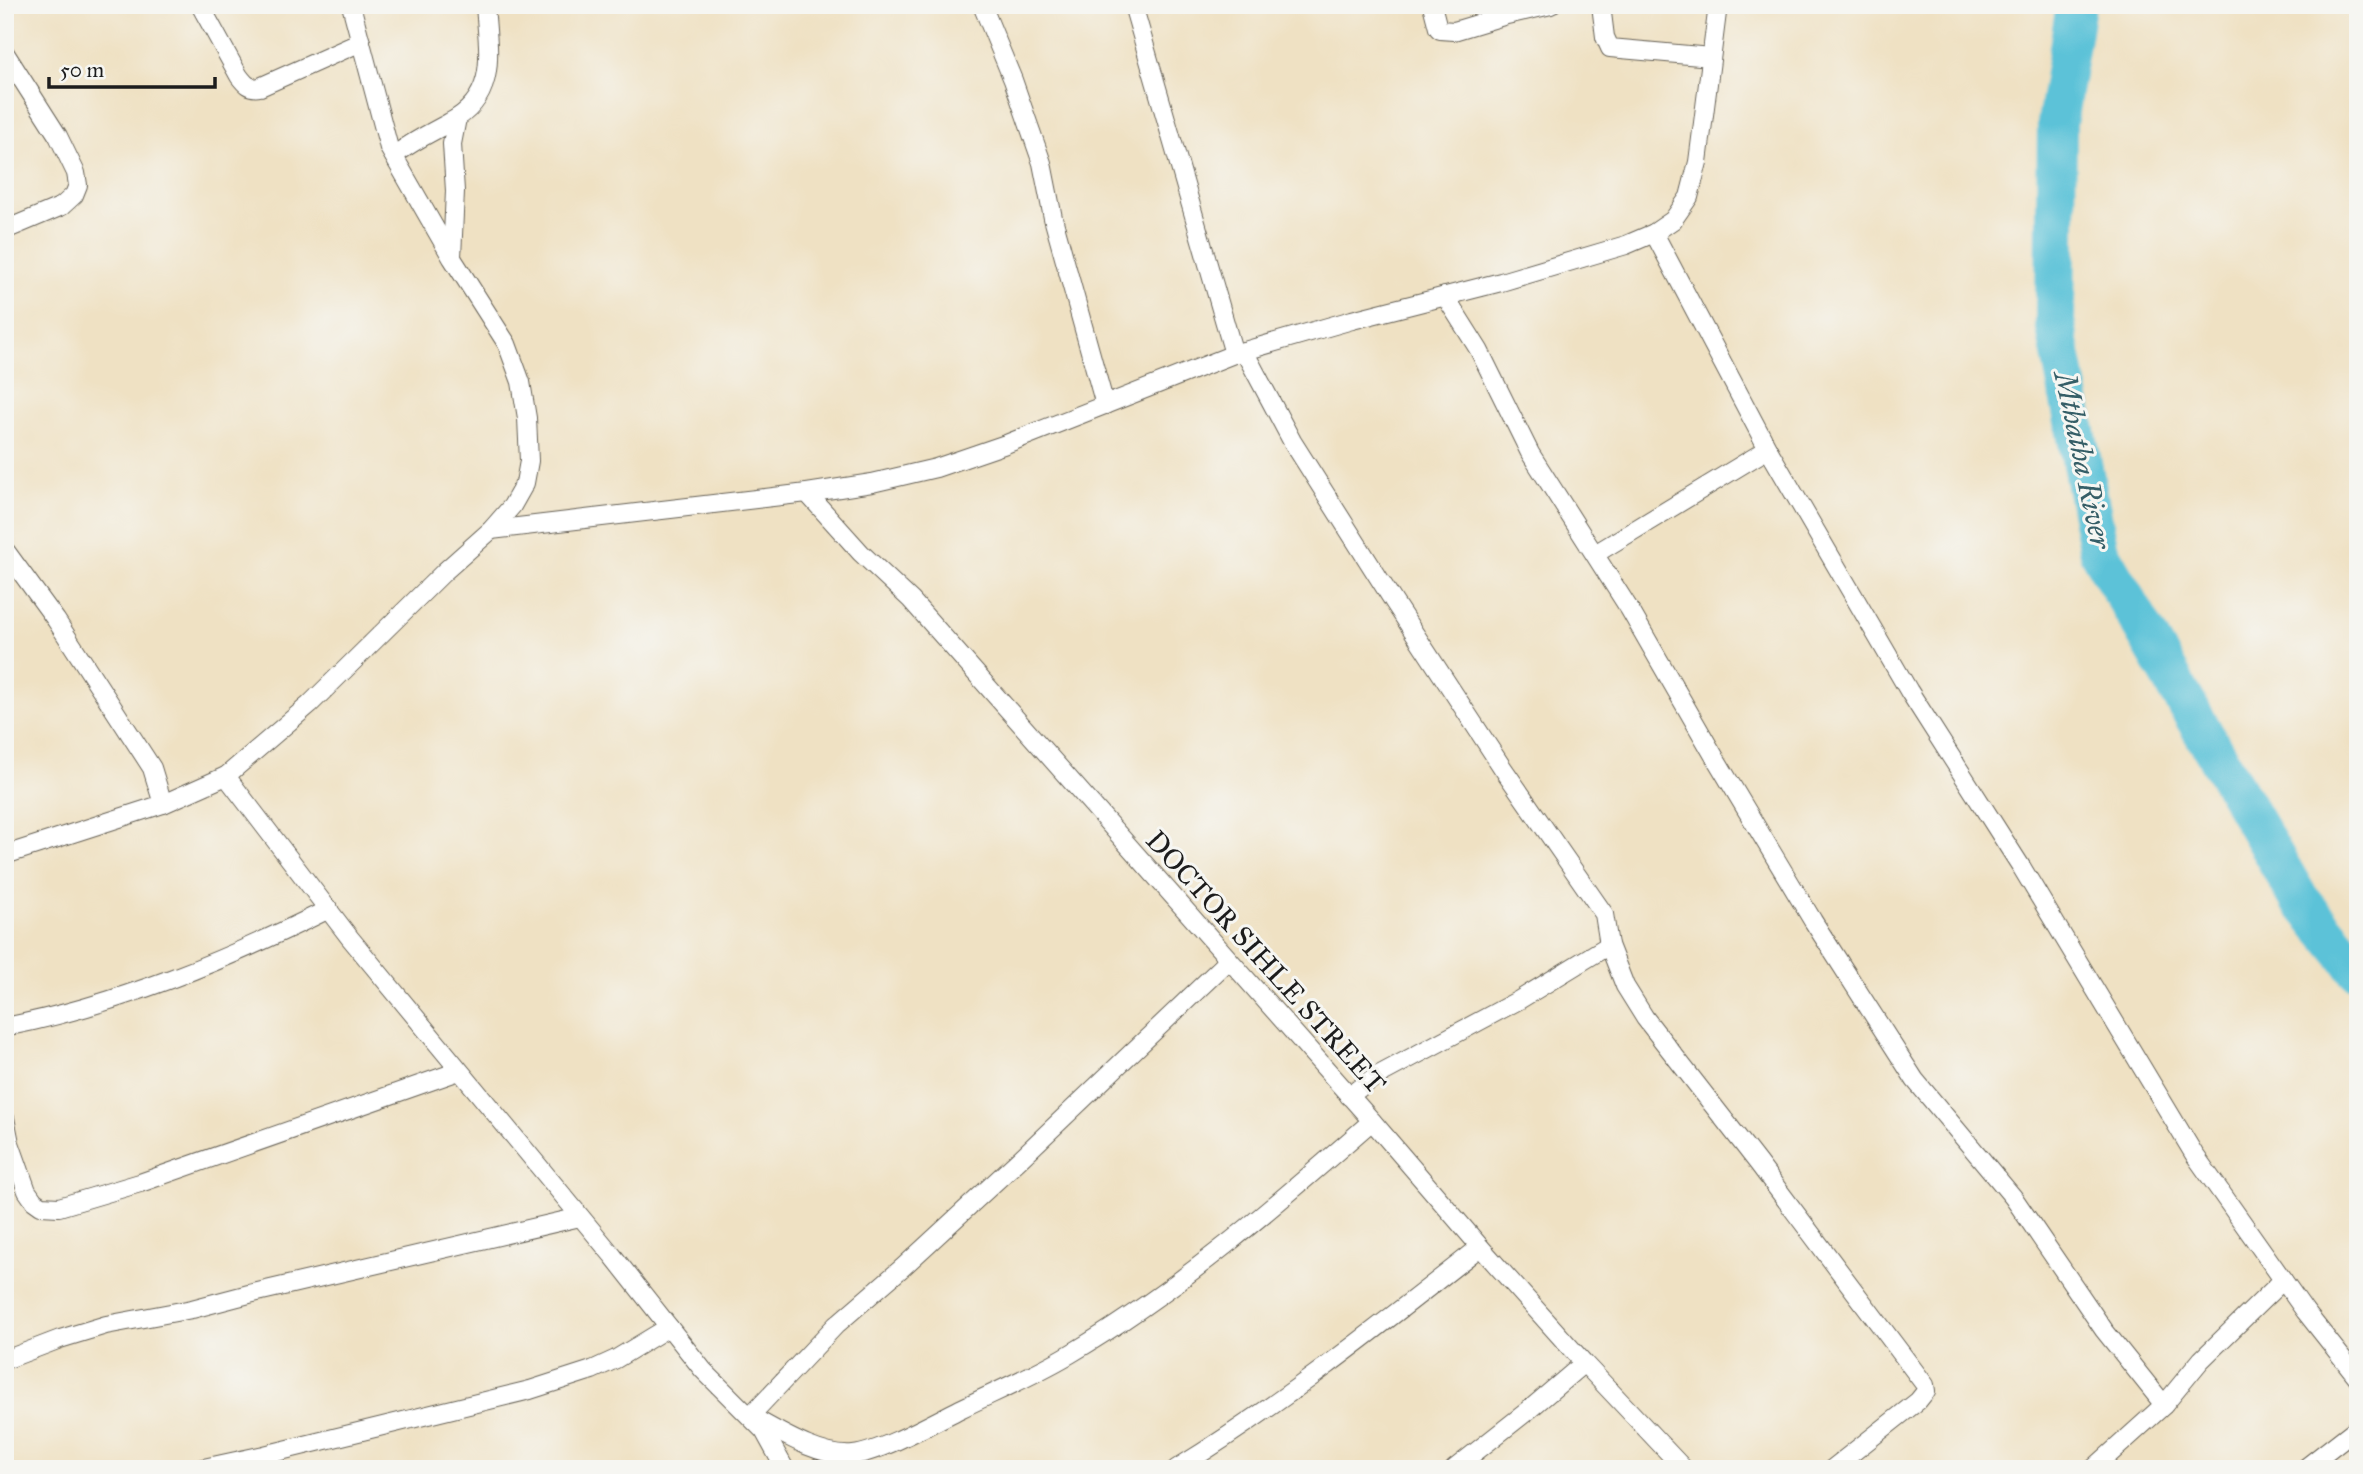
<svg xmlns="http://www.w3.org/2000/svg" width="2363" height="1474" font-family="'IM FELL Great Primer',serif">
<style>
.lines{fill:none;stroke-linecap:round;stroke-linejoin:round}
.river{stroke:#5bc2d8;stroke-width:40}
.minor-casing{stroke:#666156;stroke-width:20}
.minor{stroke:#fff;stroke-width:18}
.labels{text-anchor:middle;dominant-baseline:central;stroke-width:6;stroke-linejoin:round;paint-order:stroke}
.street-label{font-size:28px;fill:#1c1c1c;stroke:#f6f6f2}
.water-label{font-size:30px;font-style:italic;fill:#355e67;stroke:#f6f6f2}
</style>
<rect width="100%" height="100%" fill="#f6f6f2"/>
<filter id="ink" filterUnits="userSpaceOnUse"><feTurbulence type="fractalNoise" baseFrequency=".0143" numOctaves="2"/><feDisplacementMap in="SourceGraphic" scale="14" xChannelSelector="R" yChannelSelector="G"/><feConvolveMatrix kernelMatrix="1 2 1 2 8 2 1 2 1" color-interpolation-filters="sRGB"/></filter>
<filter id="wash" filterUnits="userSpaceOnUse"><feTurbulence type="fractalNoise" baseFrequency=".00686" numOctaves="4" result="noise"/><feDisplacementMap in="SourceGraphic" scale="28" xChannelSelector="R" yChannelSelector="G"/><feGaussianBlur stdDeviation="1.57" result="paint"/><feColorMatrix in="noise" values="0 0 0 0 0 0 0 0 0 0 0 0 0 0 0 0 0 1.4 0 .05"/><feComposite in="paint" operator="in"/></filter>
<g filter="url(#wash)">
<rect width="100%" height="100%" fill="#efe1c3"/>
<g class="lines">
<path class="river" d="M2076 5 2057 123 2055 322 2099 552 2298 897 2358 970"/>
</g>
</g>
<g filter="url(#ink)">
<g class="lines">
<g class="minor-casing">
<g id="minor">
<path d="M200 5 239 76C245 84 249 89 260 87L361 42"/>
<path d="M982 5 1013 80 1042 163 1053 218 1105 405"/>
<path d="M1133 5 1234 354"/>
<path d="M1432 5 1438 28 1440 30 1454 31 1507 15 1551 5"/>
<path d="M1601 5 1605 37 1610 48 1711 57"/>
<path d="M5 53 58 136 76 173 78 185 74 195 62 206 5 230"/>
<path d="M394 156C412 141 431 133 450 122 499 96 488 51 485 5"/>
<path d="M1654 233 1768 449 1909 691 2022 868 2194 1154 2305 1311 2358 1378"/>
<path d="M452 257 455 191 452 144 457 118"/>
<path d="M1445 296 1479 350 1530 453 1630 610 1714 756 1813 921 1915 1080 2013 1197 2104 1330 2164 1405"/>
<path d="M1244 351 1292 441 1394 602 1502 767 1604 914 1609 945 1625 986 1645 1018 1758 1163 1925 1385 1926 1391 1918 1401 1832 1469"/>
<path d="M807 493 861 553 911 600 1372 1121 1482 1249 1584 1363 1684 1469"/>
<path d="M491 530 807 493 872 483 936 468 1006 444 1234 354 1352 320 1501 282 1626 245 1654 233 1673 220 1689 197 1698 162 1718 5"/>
<path d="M5 550 56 620 152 768 163 804"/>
<path d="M1595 554 1768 449"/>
<path d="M226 776 350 938 613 1256 703 1370 764 1431 785 1469"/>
<path d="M5 855 163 804 226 776 310 704 445 571 491 530 512 506 525 483 529 461 527 418 521 382 507 344 452 258 389 148 351 5"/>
<path d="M1228 961 1018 1161 902 1268 836 1325 750 1416C778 1431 820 1458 853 1455 881 1452 934 1422 960 1409 997 1391 1035 1375 1070 1354 1180 1289 1276 1205 1372 1121"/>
<path d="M5 1027C118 1005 226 960 329 909"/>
<path d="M1349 1096 1373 1078 1519 1000 1609 945"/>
<path d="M5 1118 10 1143 27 1191 34 1201 41 1206 59 1207 140 1183 459 1071"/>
<path d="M5 1360 60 1339 106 1325 192 1309 249 1294 580 1217"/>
<path d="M199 1469 264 1455 530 1390 592 1370 616 1359 669 1327"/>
<path d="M1176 1469C1283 1403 1381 1325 1480 1247"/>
<path d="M1454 1469 1530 1409 1584 1363"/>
<path d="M2093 1469 2164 1405 2201 1360 2283 1280"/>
<path d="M2304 1469 2358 1427"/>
</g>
</g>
<use href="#minor" class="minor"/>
</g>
</g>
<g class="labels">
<g class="street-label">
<text transform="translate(1266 962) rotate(48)">DOCTOR SIHLE STREET</text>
</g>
<g class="water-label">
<text transform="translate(2083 460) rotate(78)">Mthatha River</text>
</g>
</g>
<rect width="2363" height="1474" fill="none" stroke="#f6f6f2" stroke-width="28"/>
<path d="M49 77v10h166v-10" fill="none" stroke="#1c1c1c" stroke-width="3.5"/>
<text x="60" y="77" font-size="21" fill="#1c1c1c" stroke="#f6f6f2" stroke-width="5" paint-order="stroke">50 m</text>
</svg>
